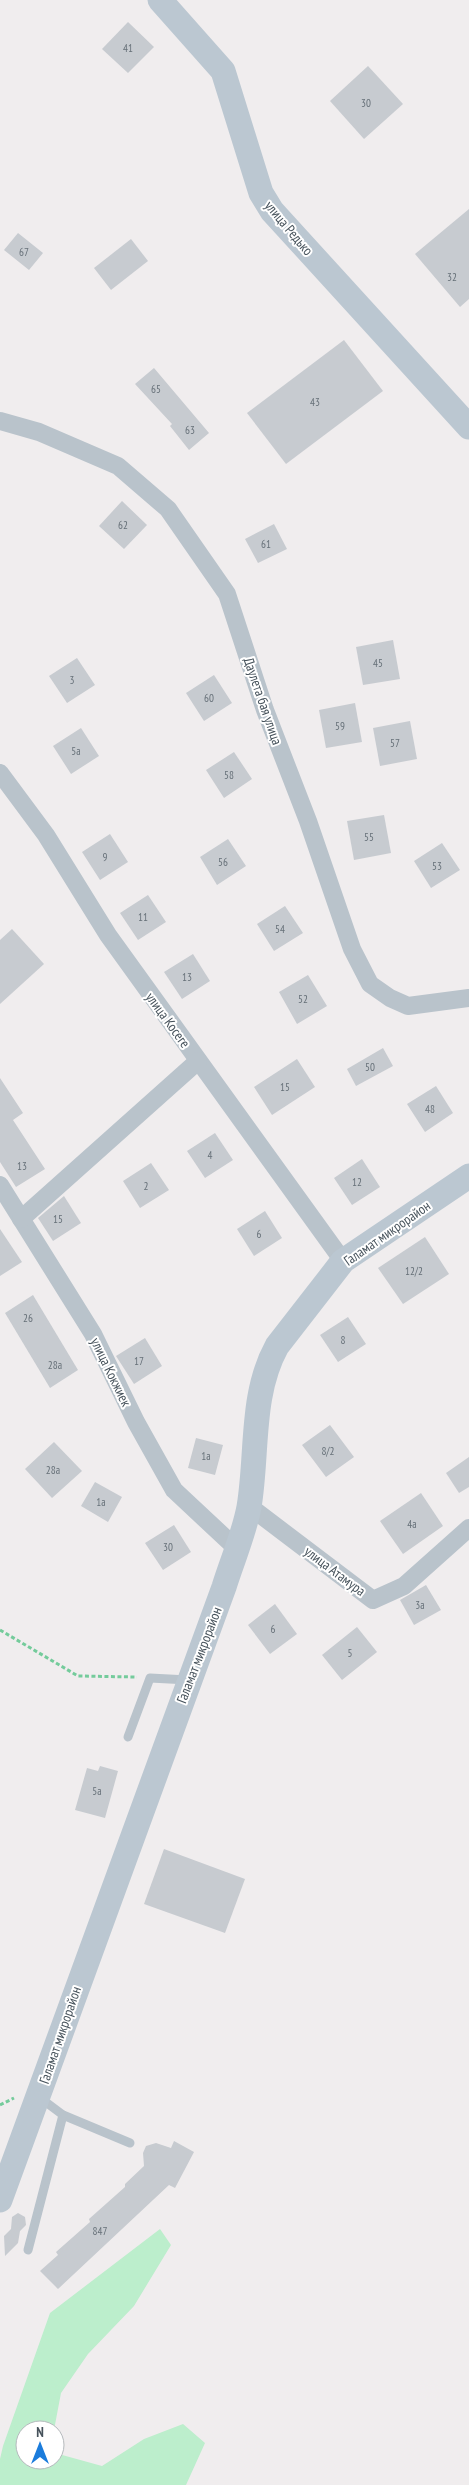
<svg xmlns="http://www.w3.org/2000/svg" width="469" height="2485" font-family="'PT Sans Narrow',sans-serif">
<style>
.green{fill:#bceecc}
.building{fill:#c7cbd0}
.lines{fill:none;stroke-linecap:round;stroke-linejoin:round}
.path{stroke:#74cb9b;stroke-width:3;stroke-dasharray:4 2.5;stroke-linecap:butt}
.lane{stroke:#b9c3cb;stroke-width:9}
.street{stroke:#b9c3cb;stroke-width:18}
.secondary{stroke:#bbc7d1;stroke-width:25}
.labels{text-anchor:middle;dominant-baseline:central;stroke-width:4;stroke-linejoin:round;paint-order:stroke}
.number-label{font-size:11px;fill:#667078}
.street-label{font-size:14px;fill:#46525b;stroke:#fff}
</style>
<rect width="100%" height="100%" fill="#f0edee"/>
<path class="green" d="M160 2229 171 2245 134 2306 88 2354 61 2393 54 2430H25V2460H55V2453L102 2466 144 2439 183 2424 205 2443 186 2485H0V2459L3 2446 50 2313Z"/>
<g class="building">
<path d="M128 22 154 47 128 73 102 49Z"/>
<path d="M368 66 403 104 364 139 330 101Z"/>
<path d="M469 209V299L460 307 415 254Z"/>
<path d="M18 233 43 253 29 270 4 250Z"/>
<path d="M131 239 148 261 111 290 94 268Z"/>
<path d="M344 340 383 391 286 464 247 413Z"/>
<path d="M154 368 209 433 189 450 170 426 172 424 135 384Z"/>
<path d="M122 501 147 525 124 549 99 526Z"/>
<path d="M274 524 287 549 258 563 245 539Z"/>
<path d="M393 640 400 679 363 685 356 647Z"/>
<path d="M77 658 95 685 67 703 49 676Z"/>
<path d="M214 675 232 703 204 721 186 693Z"/>
<path d="M355 703 362 742 326 748 319 710Z"/>
<path d="M410 721 417 759 380 766 373 728Z"/>
<path d="M81 728 99 756 71 774 53 746Z"/>
<path d="M234 752 252 779 224 798 206 770Z"/>
<path d="M384 815 391 853 354 860 347 821Z"/>
<path d="M110 834 128 862 100 880 82 852Z"/>
<path d="M228 839 246 866 217 885 200 857Z"/>
<path d="M442 843 460 870 431 888 414 861Z"/>
<path d="M148 895 166 922 138 940 120 913Z"/>
<path d="M285 906 303 933 274 951 257 924Z"/>
<path d="M12 929 44 964 0 1004V940Z"/>
<path d="M193 954 210 981 182 999 164 972Z"/>
<path d="M308 975 327 1006 297 1024 279 992Z"/>
<path d="M383 1048 393 1066 356 1086 347 1069Z"/>
<path d="M297 1059 315 1087 272 1115 254 1087Z"/>
<path d="M0 1078 23 1113 13 1120 45 1169 16 1187 0 1162Z"/>
<path d="M436 1086 453 1113 425 1132 407 1104Z"/>
<path d="M215 1133 233 1160 205 1178 187 1151Z"/>
<path d="M362 1159 380 1187 352 1205 334 1178Z"/>
<path d="M151 1163 169 1190 140 1208 123 1181Z"/>
<path d="M64 1196 81 1223 53 1241 38 1218Z"/>
<path d="M265 1211 282 1238 254 1256 237 1229Z"/>
<path d="M0 1229 22 1262 0 1276Z"/>
<path d="M425 1237 449 1274 403 1304 378 1268Z"/>
<path d="M33 1295 78 1370 50 1388 5 1313Z"/>
<path d="M348 1317 366 1344 338 1362 320 1335Z"/>
<path d="M145 1338 162 1366 134 1384 116 1356Z"/>
<path d="M330 1425 354 1457 326 1477 302 1445Z"/>
<path d="M196 1438 223 1445 215 1475 188 1468Z"/>
<path d="M54 1442 82 1471 52 1498 25 1469Z"/>
<path d="M469 1457V1487L459 1493 446 1473Z"/>
<path d="M95 1482 122 1497 108 1522 81 1506Z"/>
<path d="M421 1493 443 1526 403 1554 380 1521Z"/>
<path d="M174 1525 191 1552 163 1570 145 1543Z"/>
<path d="M426 1585 441 1610 414 1625 400 1600Z"/>
<path d="M275 1604 297 1634 270 1654 248 1625Z"/>
<path d="M357 1627 377 1652 342 1680 322 1655Z"/>
<path d="M100 1766 118 1771 105 1818 75 1810 87 1768 98 1771Z"/>
<path d="M164 1849 245 1879 225 1933 144 1904Z"/>
<path d="M174 2141 194 2152 175 2188 169 2185 58 2289 40 2271 58 2255 56 2252 90 2222 89 2219 125 2187V2184L144 2166 143 2153 146 2146 156 2143 171 2148Z"/>
<path d="M18 2213 25 2217 26 2225 20 2231 18 2243 5 2256 4 2236 11 2229 12 2217Z"/>
</g>
<g class="lines">
<g class="path">
<path d="M0 1630 78 1676 137 1677"/>
<path d="M0 2105 14 2098"/>
</g>
<g class="lane">
<path d="M128 1737 150 1678 188 1680"/>
<path d="M39 2097 63 2115 130 2143"/>
<path d="M28 2250 63 2115"/>
</g>
<g class="street">
<path d="M0 421 39 432 118 466 168 509 227 594 265 710 308 821 352 949 370 984 390 998 408 1006 469 998"/>
<path d="M0 773 46 835 108 935 343 1261"/>
<path d="M0 1185 93 1334 136 1422 174 1490 236 1548"/>
<path d="M21 1219 198 1061"/>
<path d="M249 1506 373 1600 404 1586 469 1528"/>
</g>
<g class="secondary">
<path d="M160 0 223 71 261 193 272 211 469 427"/>
<path d="M0 2200 224 1587C232 1561 244 1534 249 1507 258 1453 250 1395 277 1346L343 1261 469 1176"/>
</g>
</g>
<g class="labels">
<g class="number-label">
<text x="128" y="48">41</text>
<text x="366" y="103">30</text>
<text x="24" y="252">67</text>
<text x="452" y="277">32</text>
<text x="156" y="389">65</text>
<text x="315" y="402">43</text>
<text x="190" y="430">63</text>
<text x="123" y="525">62</text>
<text x="266" y="544">61</text>
<text x="378" y="663">45</text>
<text x="72" y="680">3</text>
<text x="209" y="698">60</text>
<text x="340" y="726">59</text>
<text x="395" y="743">57</text>
<text x="76" y="751">5а</text>
<text x="229" y="775">58</text>
<text x="369" y="837">55</text>
<text x="105" y="857">9</text>
<text x="223" y="862">56</text>
<text x="437" y="866">53</text>
<text x="143" y="917">11</text>
<text x="280" y="929">54</text>
<text x="187" y="977">13</text>
<text x="303" y="999">52</text>
<text x="370" y="1067">50</text>
<text x="285" y="1087">15</text>
<text x="430" y="1109">48</text>
<text x="210" y="1155">4</text>
<text x="22" y="1166">13</text>
<text x="357" y="1182">12</text>
<text x="146" y="1186">2</text>
<text x="58" y="1219">15</text>
<text x="259" y="1234">6</text>
<text x="414" y="1271">12/2</text>
<text x="28" y="1318">26</text>
<text x="343" y="1340">8</text>
<text x="139" y="1361">17</text>
<text x="55" y="1365">28а</text>
<text x="328" y="1451">8/2</text>
<text x="206" y="1456">1а</text>
<text x="53" y="1470">28а</text>
<text x="101" y="1502">1а</text>
<text x="412" y="1524">4а</text>
<text x="168" y="1547">30</text>
<text x="420" y="1605">3а</text>
<text x="273" y="1629">6</text>
<text x="350" y="1653">5</text>
<text x="97" y="1791">5а</text>
<text x="100" y="2231">847</text>
</g>
<g class="street-label">
<text transform="translate(289 228) rotate(50)">улица Редько</text>
<text transform="translate(263 701) rotate(71)">Даулета бая улица</text>
<text transform="translate(168 1020) rotate(54)">улица Косеге</text>
<text transform="translate(387 1233) rotate(-35)">Галамат микрорайон</text>
<text transform="translate(111 1372) rotate(64)">улица Кокжиек</text>
<text transform="translate(335 1571) rotate(37)">улица Атамура</text>
<text transform="translate(199 1655) rotate(-69)">Галамат микрорайон</text>
<text transform="translate(60 2035) rotate(-71)">Галамат микрорайон</text>
</g>
</g>
<g transform="translate(40 2445)"><circle r="24" fill="#ffffff" stroke="#b5babd"/>
<path d="M0-4L9 19L0 12L-9 19Z" fill="#1b7cdc"/>
<text y="-8" font-size="14" font-weight="bold" text-anchor="middle" fill="#46525b">N</text>
</g>
</svg>
